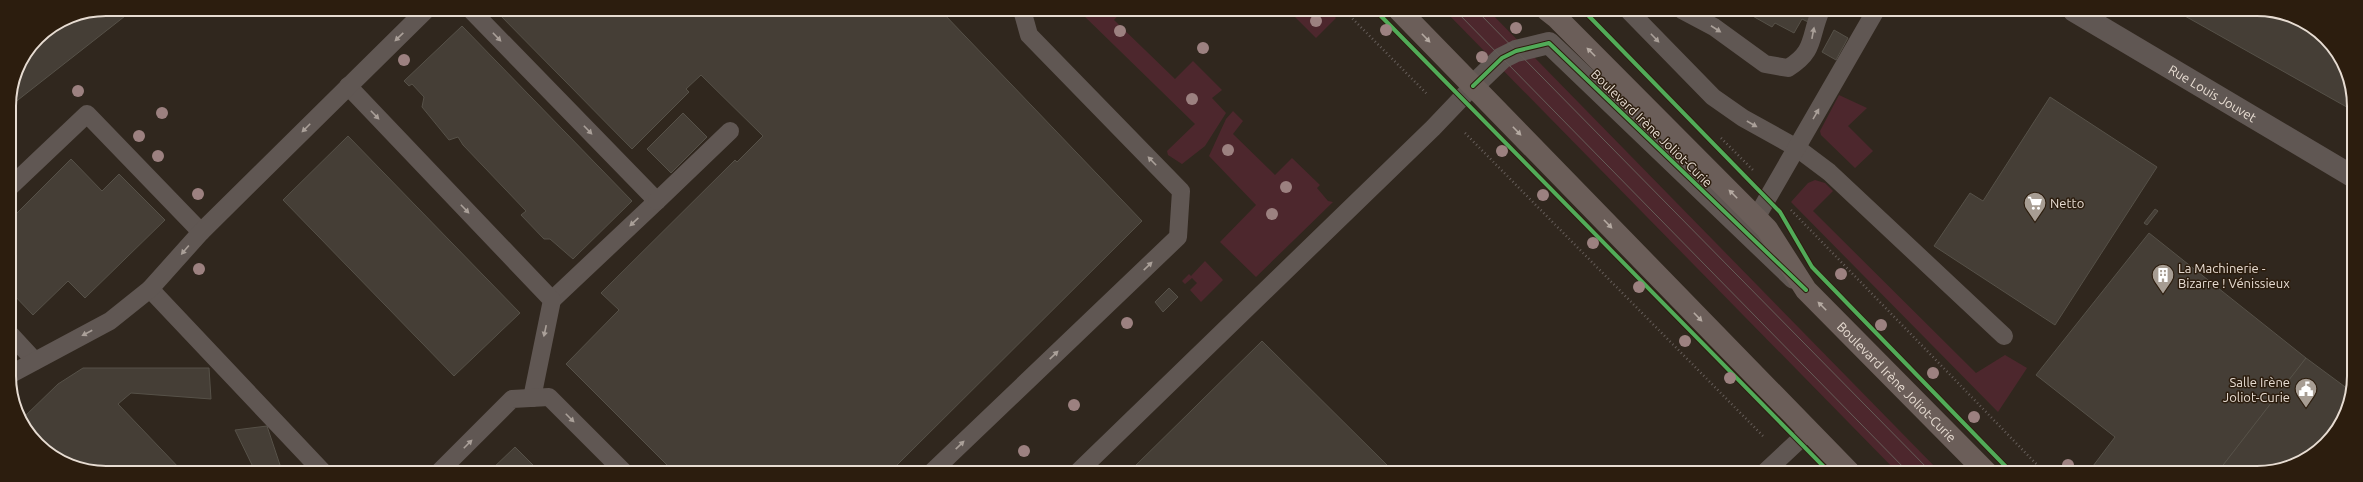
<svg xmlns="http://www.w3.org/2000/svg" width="2363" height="482" font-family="Ubuntu,sans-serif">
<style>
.green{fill:#4d272d}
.building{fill:#453e36;stroke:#565148}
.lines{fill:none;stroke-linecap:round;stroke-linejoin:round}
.path{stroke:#665e5a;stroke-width:2.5;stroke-dasharray:1 3;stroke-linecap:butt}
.service{stroke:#605753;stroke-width:18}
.minor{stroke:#605753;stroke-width:22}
.primary{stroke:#6b5e59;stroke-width:22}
.tram{stroke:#665e59;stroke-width:1}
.cycleway-casing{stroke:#2c1d0e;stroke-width:6}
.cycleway{stroke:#51ab58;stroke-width:4}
.tree{fill:#9c8180}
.oneway{fill:#aaa099}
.oneway2{fill:#b5aaa2}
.labels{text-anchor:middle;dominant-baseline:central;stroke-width:3;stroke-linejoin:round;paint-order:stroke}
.street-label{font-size:13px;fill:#e7dcd2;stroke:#2c1d0e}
.poi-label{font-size:13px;fill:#e7dcd2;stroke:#2c1d0e;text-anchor:start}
.rim{fill:none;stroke:#e7dcd2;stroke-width:2}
</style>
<rect width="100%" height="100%" fill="#30271e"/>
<g class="green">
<path d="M1078 10H1103L1109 15 1115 10H1123L1114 20 1175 79 1193 61 1222 90 1212 98 1226 113 1205 146 1182 164 1168 155 1167 151 1195 124Z"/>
<path d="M1297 10H1328L1336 18 1316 38 1292 14Z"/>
<path d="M1444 10H1488L1941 473H1898Z"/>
<path d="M1839 95 1867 108 1848 126 1873 151 1855 168 1821 135 1820 131Z"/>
<path d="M1233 111 1243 121 1233 134 1275 175 1292 158 1320 185 1317 188 1328 201 1333 202 1256 277 1220 242 1256 205 1209 156 1226 119Z"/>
<path d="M1815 180 1825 183 1833 191 1813 211 1976 373 2005 355 2027 368 1998 412 1791 202 1808 183Z"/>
<path d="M1205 261 1223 280 1201 302 1190 290 1197 283 1192 278 1185 284 1182 281 1189 274 1191 276Z"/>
</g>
<g class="building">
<path d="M106 9H134L9 107 16 69 26 54 77 15Z"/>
<path d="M494 9 944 10 943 13 1142 221 890 472H674L566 364 619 310 601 293 735 160 737 162 763 136 701 75 686 89 689 92 632 149Z"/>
<path d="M1742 10H1806L1813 14 1808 22 1802 19 1794 33 1775 23 1772 27Z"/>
<path d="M2176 11H2276L2325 37 2352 87V110Z"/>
<path d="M462 26 632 201 573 259 550 239H544L521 215 526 211 463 145 458 137 449 140 422 107 424 97 412 84 409 86 404 81Z"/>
<path d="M1834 30 1848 38 1836 60 1822 52Z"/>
<path d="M2050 97 2157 167 2055 325 1934 246 1970 193 1983 201Z"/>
<path d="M683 113 707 137 671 173 647 149Z"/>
<path d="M348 136 520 313 454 376 283 200Z"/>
<path d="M71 159 102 191 119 174 165 220 85 298 68 281 33 315 10 291V220Z"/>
<path d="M2155 209 2158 211 2147 225 2144 223Z"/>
<path d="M2149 233 2306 358 2217 473H2094L2090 470 2115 437 2036 375Z"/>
<path d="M1169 288 1178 297 1163 312 1155 302Z"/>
<path d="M1262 341 1394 472H1129Z"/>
<path d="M2306 358 2352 392 2341 424 2321 449 2294 466 2263 473H2217Z"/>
<path d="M83 368H209L211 399 131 393 118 404 182 471H87L38 445 23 418 58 384Z"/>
<path d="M267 426 282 471H255L235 430Z"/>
<path d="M515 447 540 472 490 471Z"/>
</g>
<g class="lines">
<g class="path">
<path d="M1344 10 1428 95"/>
<path d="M1596 10 1602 16"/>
<path d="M1465 133 1763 436"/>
<path d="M1721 138 1753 170"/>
<path d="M1791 210 2045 473"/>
</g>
<g class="service">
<path d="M470 9 657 201 552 300"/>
<path d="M1628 10 1713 97 1743 118 1797 148 1829 172 2004 336"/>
<path d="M1682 10 1714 27 1765 64 1788 68C1816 51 1809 37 1821 10"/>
<path d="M348 86 552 300 532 398"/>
<path d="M10 187 87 114 201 232"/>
<path d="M657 201 730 131"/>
<path d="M1756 218 1876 10"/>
<path d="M150 289 322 471"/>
<path d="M11 335 35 361"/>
<path d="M11 374 110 321 150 289 201 232 427 9"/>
<path d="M440 471 512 399 549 397 624 472"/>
<path d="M932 472 1178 237 1181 191 1029 35 1022 10"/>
<path d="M1078 472 1433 128 1473 86"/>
<path d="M1765 472 1809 431"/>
</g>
<g class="minor">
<path id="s1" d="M2074 11 2352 176"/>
<path d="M1473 86 1502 58 1516 51 1549 43 1794 278"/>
</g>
<g class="primary">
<path d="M1399 10 1849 472"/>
<path id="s2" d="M1547 10 1556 17 1767 229 1806 290 1987 473"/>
</g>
<g class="tram">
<path d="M1455 10 1909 473"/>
<path d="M1476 10 1932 473"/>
</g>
<g class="cycleway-casing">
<g id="cycleway">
<path d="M1375 10 1829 472"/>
<path d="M1583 10 1780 212 1812 267 2012 473"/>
<path d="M1473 86 1502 58 1516 51 1549 43 1806 290"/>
</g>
</g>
<use href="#cycleway" class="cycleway"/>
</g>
<g class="tree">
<circle cx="1316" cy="21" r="6"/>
<circle cx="1516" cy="28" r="6"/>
<circle cx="1386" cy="30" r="6"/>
<circle cx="1120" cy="31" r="6"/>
<circle cx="1203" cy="48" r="6"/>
<circle cx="1482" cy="57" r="6"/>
<circle cx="404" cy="60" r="6"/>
<circle cx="78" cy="91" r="6"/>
<circle cx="1192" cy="99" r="6"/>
<circle cx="162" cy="113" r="6"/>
<circle cx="139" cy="136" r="6"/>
<circle cx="1228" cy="150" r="6"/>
<circle cx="1502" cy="151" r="6"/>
<circle cx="158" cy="156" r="6"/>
<circle cx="1286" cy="187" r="6"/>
<circle cx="198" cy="194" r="6"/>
<circle cx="1543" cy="195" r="6"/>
<circle cx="1272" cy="214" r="6"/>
<circle cx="1593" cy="243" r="6"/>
<circle cx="199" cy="269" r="6"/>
<circle cx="1841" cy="274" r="6"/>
<circle cx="1639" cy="287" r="6"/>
<circle cx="1127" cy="323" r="6"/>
<circle cx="1881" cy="325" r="6"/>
<circle cx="1685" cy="341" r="6"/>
<circle cx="1933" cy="373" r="6"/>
<circle cx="1730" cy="378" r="6"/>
<circle cx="1074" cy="405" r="6"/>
<circle cx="1974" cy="417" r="6"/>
<circle cx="1024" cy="451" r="6"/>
<circle cx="2068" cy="465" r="6"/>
</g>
<defs><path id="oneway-solid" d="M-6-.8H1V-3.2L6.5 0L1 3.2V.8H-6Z"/></defs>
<g class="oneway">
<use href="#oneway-solid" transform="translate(1716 29) rotate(33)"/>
<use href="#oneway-solid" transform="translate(1813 33) rotate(-79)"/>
<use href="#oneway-solid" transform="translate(399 37) rotate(136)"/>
<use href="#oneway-solid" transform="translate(497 37) rotate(46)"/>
<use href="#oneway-solid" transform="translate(1655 38) rotate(46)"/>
<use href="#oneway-solid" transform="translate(1816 114) rotate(-60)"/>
<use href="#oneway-solid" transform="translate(375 115) rotate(46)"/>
<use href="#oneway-solid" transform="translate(1752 124) rotate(30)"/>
<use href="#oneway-solid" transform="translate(306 128) rotate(135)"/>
<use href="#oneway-solid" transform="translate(588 130) rotate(46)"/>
<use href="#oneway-solid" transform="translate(1152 161) rotate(-134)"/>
<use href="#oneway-solid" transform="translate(465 209) rotate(46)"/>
<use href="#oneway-solid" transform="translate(634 222) rotate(137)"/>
<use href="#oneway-solid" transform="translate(185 250) rotate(130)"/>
<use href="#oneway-solid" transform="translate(1148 266) rotate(-44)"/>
<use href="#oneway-solid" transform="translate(545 331) rotate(102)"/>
<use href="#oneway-solid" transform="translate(87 333) rotate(152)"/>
<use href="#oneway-solid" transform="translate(1054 355) rotate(-44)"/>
<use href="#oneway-solid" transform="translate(570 418) rotate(45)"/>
<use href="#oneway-solid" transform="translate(468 444) rotate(-45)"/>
<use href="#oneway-solid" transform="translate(960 445) rotate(-44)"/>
</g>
<g class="oneway2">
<use href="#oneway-solid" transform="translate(1426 38) rotate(46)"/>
<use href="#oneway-solid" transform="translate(1591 52) rotate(-135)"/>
<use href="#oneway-solid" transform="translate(1517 131) rotate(46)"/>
<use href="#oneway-solid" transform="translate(1733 194) rotate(-135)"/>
<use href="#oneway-solid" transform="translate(1608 224) rotate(46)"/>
<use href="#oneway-solid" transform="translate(1822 306) rotate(-135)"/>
<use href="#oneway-solid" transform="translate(1698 317) rotate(46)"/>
</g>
<defs>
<g id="supermarket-pin" transform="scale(1.15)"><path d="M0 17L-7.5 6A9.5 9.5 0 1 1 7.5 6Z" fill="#a79d93" stroke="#2c1d0e"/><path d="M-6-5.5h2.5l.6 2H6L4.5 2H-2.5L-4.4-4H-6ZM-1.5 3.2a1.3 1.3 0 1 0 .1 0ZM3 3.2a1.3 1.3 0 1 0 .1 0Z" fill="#fff"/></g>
<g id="building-pin" transform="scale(1.15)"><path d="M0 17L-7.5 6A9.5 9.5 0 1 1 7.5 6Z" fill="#a79d93" stroke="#2c1d0e"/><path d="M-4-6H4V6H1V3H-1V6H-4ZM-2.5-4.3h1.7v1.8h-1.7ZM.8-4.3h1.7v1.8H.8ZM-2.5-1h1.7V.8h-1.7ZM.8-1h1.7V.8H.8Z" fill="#fff"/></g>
<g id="civic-pin" transform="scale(1.15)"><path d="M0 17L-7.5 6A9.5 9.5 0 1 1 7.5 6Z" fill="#a79d93" stroke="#2c1d0e"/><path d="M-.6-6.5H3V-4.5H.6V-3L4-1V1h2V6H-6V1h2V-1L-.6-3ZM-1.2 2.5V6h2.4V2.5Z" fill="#fff"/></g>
</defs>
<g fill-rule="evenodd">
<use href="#supermarket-pin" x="2035" y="203"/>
<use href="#building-pin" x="2163" y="275"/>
<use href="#civic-pin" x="2306" y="389"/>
</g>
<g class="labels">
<g class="street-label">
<text stroke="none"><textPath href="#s1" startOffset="161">Rue Louis Jouvet</textPath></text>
<text transform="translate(1652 128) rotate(44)">Boulevard Irène Joliot-Curie</text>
<text stroke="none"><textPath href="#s2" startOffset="512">Boulevard Irène Joliot-Curie</textPath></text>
</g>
<g class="poi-label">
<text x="2050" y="203">Netto</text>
<text x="2178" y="268">La Machinerie -<tspan x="2178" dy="15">Bizarre ! Vénissieux</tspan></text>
<text x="2290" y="382" text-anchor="end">Salle Irène<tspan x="2290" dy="15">Joliot-Curie</tspan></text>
</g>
</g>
<path d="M0 0H2363V482H0ZM106 16H2257A90 90 0 0 1 2347 106V376A90 90 0 0 1 2257 466H106A90 90 0 0 1 16 376V106A90 90 0 0 1 106 16Z" fill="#2c1d0e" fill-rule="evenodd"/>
<path class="rim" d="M106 16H2257A90 90 0 0 1 2347 106V376A90 90 0 0 1 2257 466H106A90 90 0 0 1 16 376V106A90 90 0 0 1 106 16Z"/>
</svg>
